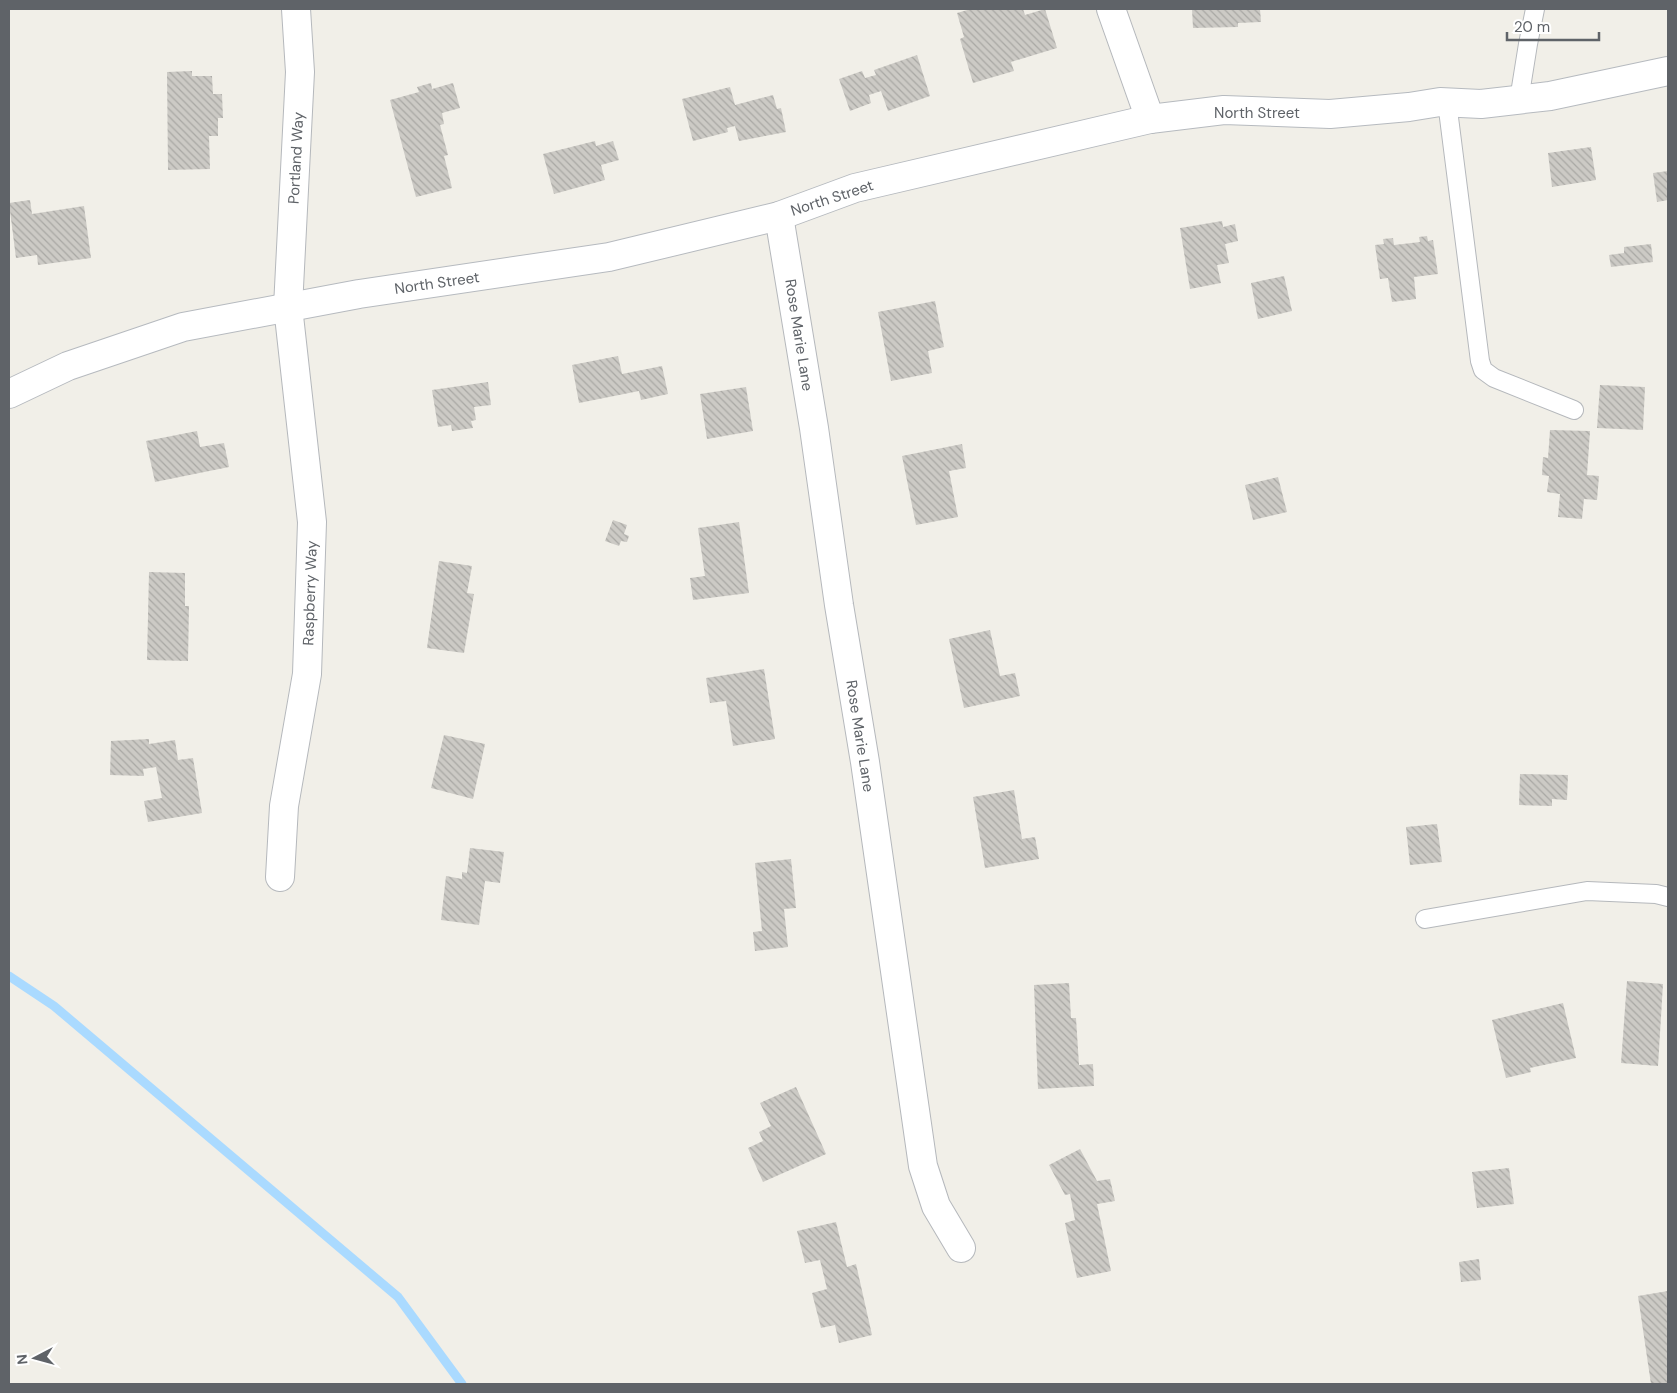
<svg xmlns="http://www.w3.org/2000/svg" width="1677" height="1393" font-family="'DM Sans',sans-serif">
<style>
.lines{fill:none;stroke-linecap:round;stroke-linejoin:round}
.stream{stroke:#aadaff;stroke-width:9}
.building{fill:url(#building-back-hatch)}
.lane-casing{stroke:#b5b8bc;stroke-width:20}
.street-casing{stroke:#b5b8bc;stroke-width:30}
.secondary-casing{stroke:#b6babf;stroke-width:30}
.lane{stroke:#fff;stroke-width:18}
.street{stroke:#fff;stroke-width:28}
.secondary{stroke:#fff;stroke-width:28}
.labels{text-anchor:middle;dominant-baseline:central;stroke-width:4;stroke-linejoin:round;paint-order:stroke}
.street-label{font-size:15px;fill:#5f6368;stroke:#fff}
</style>
<defs>
<pattern id="building-back-hatch" width="6" height="6" patternUnits="userSpaceOnUse" patternTransform="scale(1.25)"><rect width="6" height="6" fill="#cccac5"/><path d="M-1 5l2 2M0 0l6 6M5-1l2 2" fill="none" stroke="#a9a8a4"/></pattern>
</defs>
<rect width="100%" height="100%" fill="#f1efe8"/>
<g class="lines">
<path class="stream" d="M9 976 54 1006 398 1297 462 1384"/>
</g>
<g class="building">
<path d="M971 9H1023L1025 15 1045 9 1057 48 1011 62 1014 71 973 83 960 39 964 37 957 13Z"/>
<path d="M1192 9H1260L1261 22 1238 23V27L1193 28Z"/>
<path d="M917 55 930 96 888 111 881 91 869 95 871 103 850 111 839 79 862 71 865 78 876 75 874 70Z"/>
<path d="M192 71V76H212L213 94H222L223 118H218V136H209L210 169 168 170 167 72Z"/>
<path d="M431 83 432 89 453 83 460 108 442 113 444 124 440 125 448 155 444 156 452 188 416 197 390 100 419 92 417 87Z"/>
<path d="M730 87 735 105 773 95 777 109 781 108 786 132 739 141 735 126 727 128 728 132 693 141 682 99Z"/>
<path d="M595 141 596 146 613 141 619 160 601 165 605 180 554 194 543 154Z"/>
<path d="M1591 147 1596 180 1552 187 1548 153Z"/>
<path d="M1668 171V200L1657 202 1653 173Z"/>
<path d="M30 200 32 214 84 206 91 258 38 265 37 255 16 258 9 203Z"/>
<path d="M1222 221 1223 227 1235 224 1238 241 1225 244 1229 263 1217 265 1221 283 1190 289 1180 228Z"/>
<path d="M1427 236 1428 241 1433 240 1438 274 1414 277 1416 299 1392 302 1388 278 1380 279 1375 245 1384 244 1383 239 1393 238 1394 245 1420 242 1419 237Z"/>
<path d="M1651 244 1653 262 1611 267 1609 255 1624 253V247Z"/>
<path d="M1284 276 1292 311 1258 319 1251 283Z"/>
<path d="M935 301 944 347 928 351 932 373 891 381 878 312Z"/>
<path d="M618 356 622 374 662 366 668 394 641 400 639 391 579 403 572 365Z"/>
<path d="M488 382 491 405 474 407 476 420 471 421 473 428 452 431 451 425 438 427 432 390Z"/>
<path d="M1600 385 1645 387 1643 430 1597 428Z"/>
<path d="M746 387 753 431 707 439 700 394Z"/>
<path d="M1550 430 1590 431 1587 475 1599 476 1597 500 1584 499 1582 519 1558 517 1560 494 1547 492 1549 476 1542 475 1543 457 1548 458Z"/>
<path d="M197 431 200 447 224 443 229 467 155 482 146 441Z"/>
<path d="M962 444 966 468 949 471 958 517 916 525 902 456Z"/>
<path d="M1278 477 1287 512 1253 520 1245 485Z"/>
<path d="M613 520 627 525 624 534 629 536 627 542 621 541 619 546 605 541Z"/>
<path d="M739 522 749 593 693 600 690 578 705 576 698 528Z"/>
<path d="M439 561 472 566 467 593 474 594 464 653 427 648Z"/>
<path d="M149 572 185 573V606H189L188 661 147 660Z"/>
<path d="M990 630 1000 676 1015 673 1020 696 964 708 949 639Z"/>
<path d="M764 669 775 739 733 746 726 701 710 703 706 678Z"/>
<path d="M444 735 485 744 473 799 431 788Z"/>
<path d="M149 739V744L175 740 178 760 193 758 202 813 148 822 144 801 162 798 156 767 143 769 144 776 110 775 111 741Z"/>
<path d="M1520 774 1568 775 1567 800 1552 799V806L1519 805Z"/>
<path d="M1014 790 1022 839 1035 837 1039 859 985 868 973 797Z"/>
<path d="M1437 824 1442 862 1410 865 1406 827Z"/>
<path d="M470 848 504 852 500 883 485 881 479 925 441 920 446 876 462 879V872L467 873Z"/>
<path d="M791 859 796 908 784 909 788 947 755 951 753 932 762 931 755 863Z"/>
<path d="M1627 981 1663 984 1658 1066 1621 1063Z"/>
<path d="M1069 983 1071 1018H1076L1079 1065 1093 1064 1094 1086 1038 1089 1034 985Z"/>
<path d="M1563 1003 1576 1058 1530 1068 1531 1072 1506 1078 1492 1020Z"/>
<path d="M796 1087 826 1154 763 1182 748 1148 763 1141 759 1132 771 1126 760 1103Z"/>
<path d="M1080 1149 1097 1181 1110 1179 1115 1201 1097 1204 1111 1271 1077 1278 1065 1223 1075 1220 1070 1194 1065 1195 1049 1165Z"/>
<path d="M1509 1168 1514 1204 1477 1208 1472 1172Z"/>
<path d="M836 1222 847 1267 856 1264 872 1335 839 1343 835 1325 821 1328 812 1293 827 1289 820 1260 805 1263 797 1231Z"/>
<path d="M1479 1259 1481 1280 1461 1282 1459 1262Z"/>
<path d="M1668 1291V1384H1651L1638 1296Z"/>
</g>
<g class="lines">
<g class="lane-casing">
<g id="lane">
<path d="M1519 100 1528 44 1535 9"/>
<path d="M1447 102 1480 361 1483 370 1494 378 1574 410"/>
<path d="M1425 919 1587 891 1656 894 1668 897"/>
</g>
</g>
<g class="street-casing">
<g id="street">
<path d="M1111 9 1150 119"/>
<path d="M779 216 814 428 839 605 865 762 923 1166 936 1206 961 1248"/>
<path d="M280 877 284 806 307 674 312 522 288 307 300 72 296 9"/>
</g>
</g>
<g class="secondary-casing">
<path id="secondary" d="M9 394 68 366 183 327 359 294 609 257 779 216 855 188 1150 119 1224 110 1330 114 1409 107 1440 102 1481 104 1550 96 1668 71"/>
</g>
<use href="#lane" class="lane"/>
<use href="#street" class="street"/>
<use href="#secondary" class="secondary"/>
</g>
<g class="labels">
<g class="street-label">
<text x="1257" y="113">North Street</text>
<text transform="translate(296 158) rotate(-87)">Portland Way</text>
<text transform="translate(832 198) rotate(-18)">North Street</text>
<text transform="translate(437 283) rotate(-8)">North Street</text>
<text transform="translate(799 335) rotate(81)">Rose Marie Lane</text>
<text transform="translate(310 593) rotate(-88)">Raspberry Way</text>
<text transform="translate(860 736) rotate(81)">Rose Marie Lane</text>
</g>
</g>
<rect width="1677" height="1393" fill="none" stroke="#5f6368" stroke-width="20"/>
<g transform="translate(35 1358) rotate(264)" stroke="#ffffff" stroke-width="4" paint-order="stroke">
<path d="M0-4L9 19L0 12L-9 19Z" fill="#5f6368"/>
<text y="-8" font-size="14" font-weight="bold" text-anchor="middle" fill="#5f6368">N</text>
</g>
<path d="M1507 32v8h92v-8" fill="none" stroke="#5f6368" stroke-width="2.5"/>
<text x="1514" y="32" font-size="15" fill="#5f6368" stroke="#ffffff" stroke-width="4" paint-order="stroke">20 m</text>
</svg>
